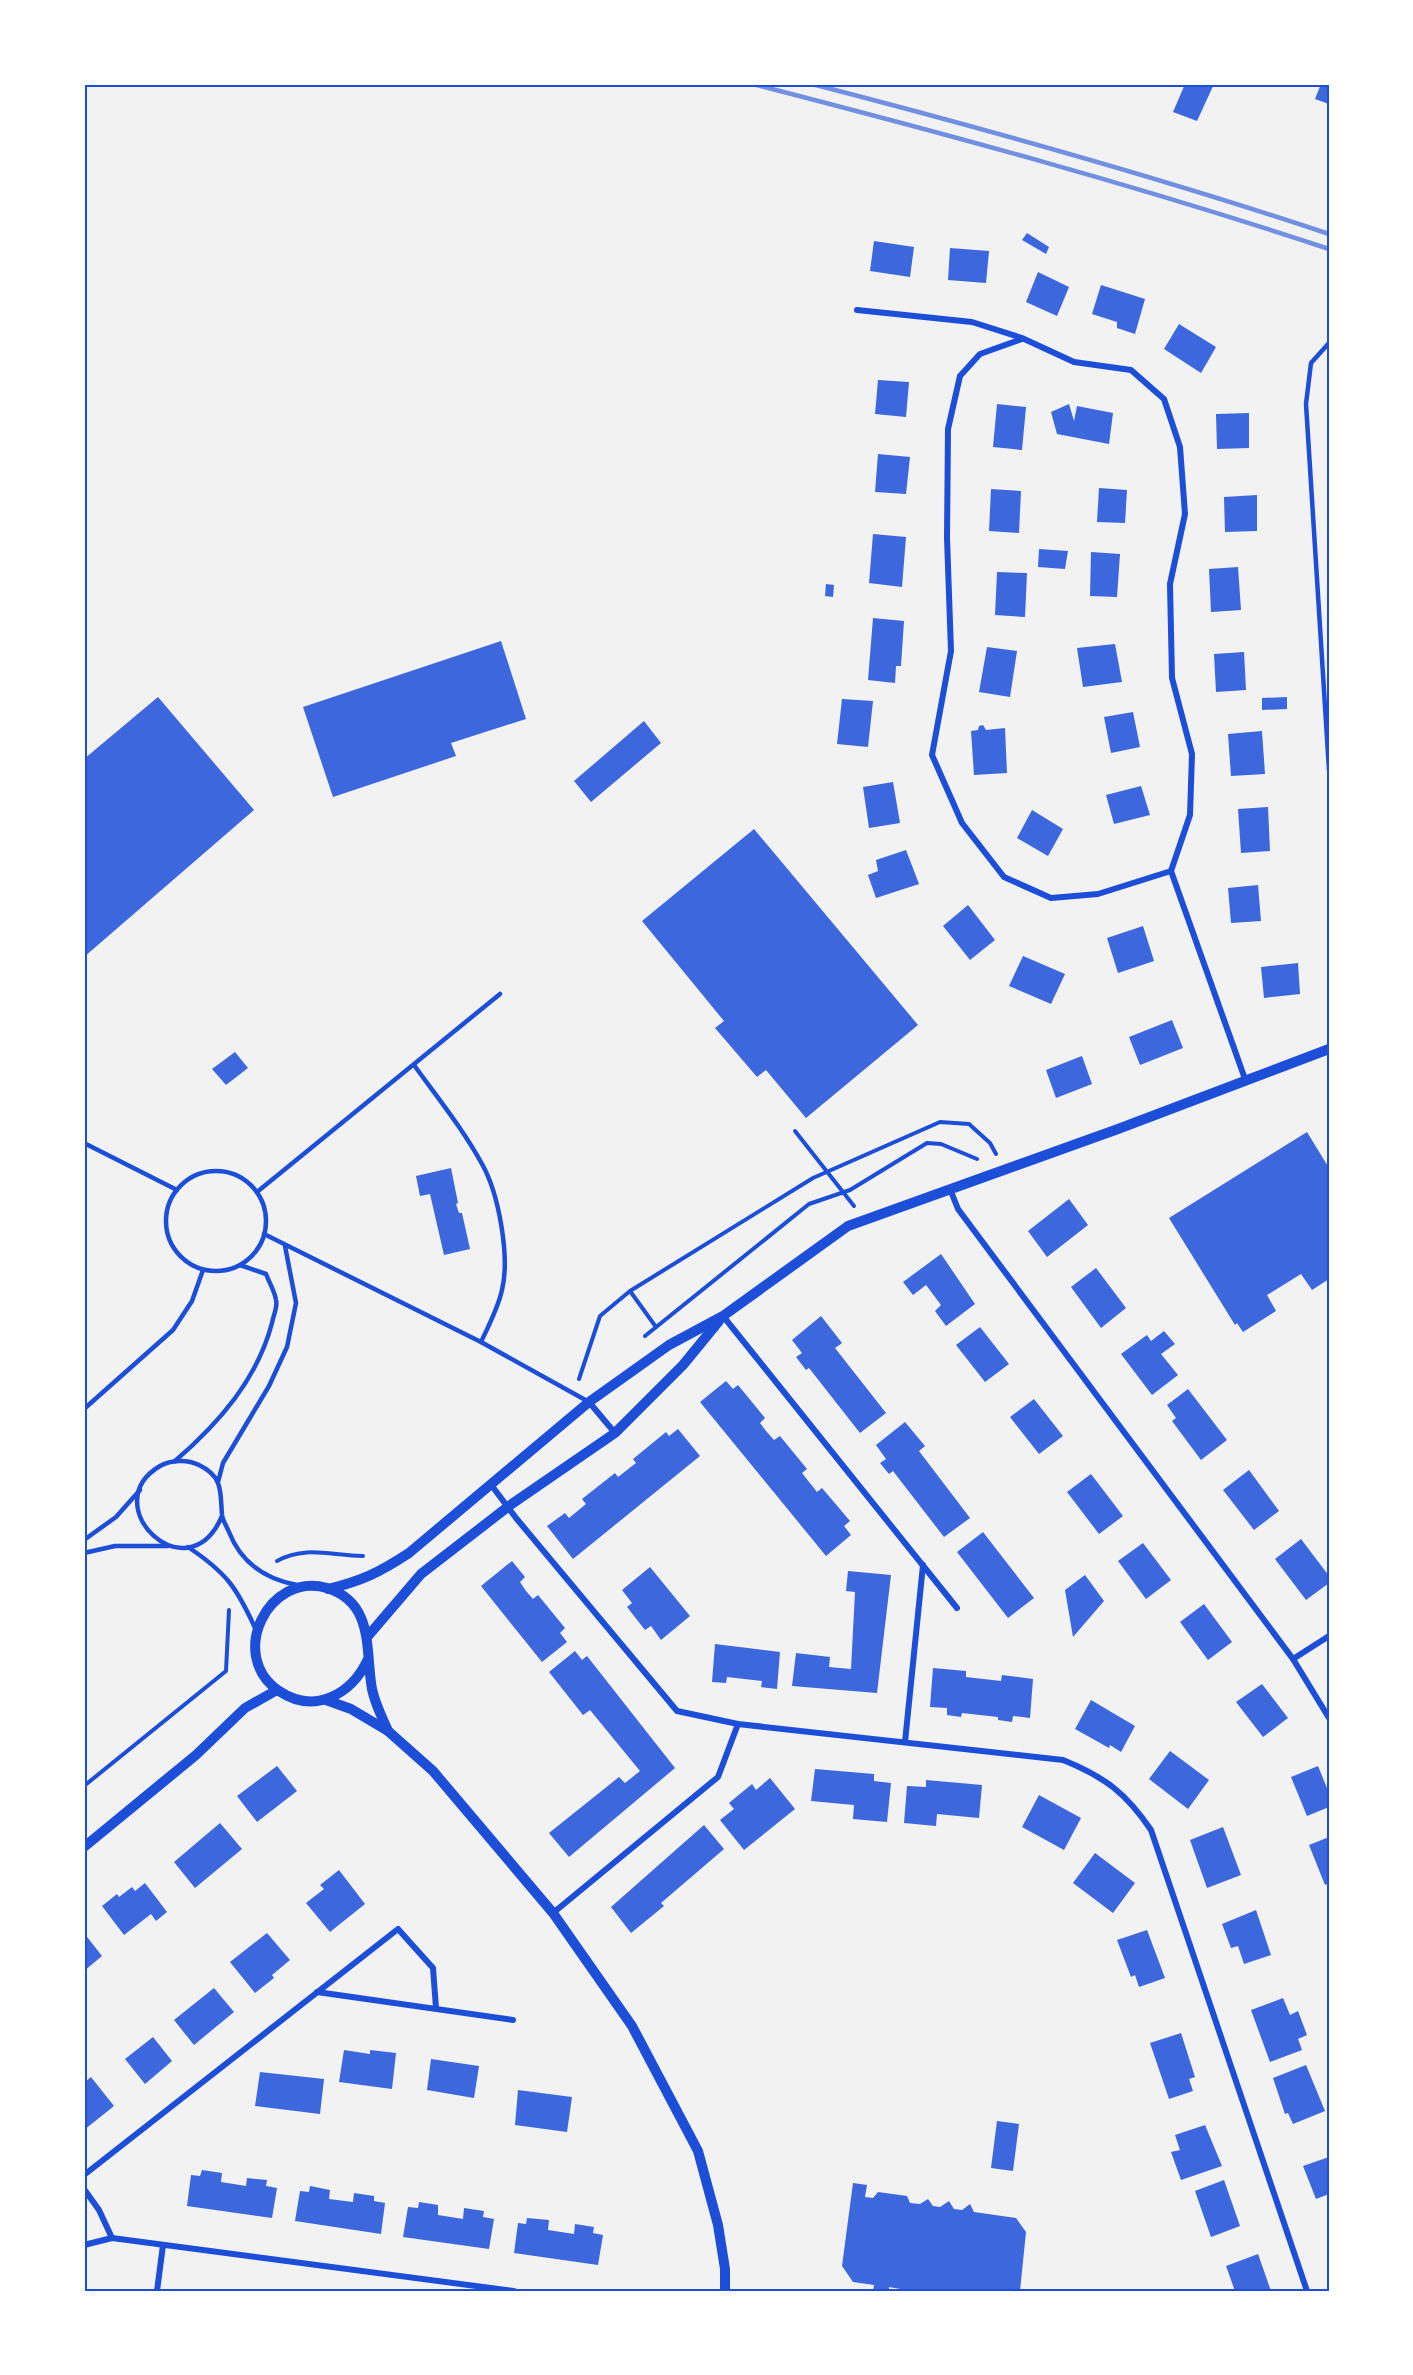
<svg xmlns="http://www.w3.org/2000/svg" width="1413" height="2375" font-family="'Nunito Sans',sans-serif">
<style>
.building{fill:#3d67dc}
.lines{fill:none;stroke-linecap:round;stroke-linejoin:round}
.path{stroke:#1d4ed8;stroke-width:4}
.service{stroke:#1d4ed8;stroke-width:4.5}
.minor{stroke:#1d4ed8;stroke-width:6}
.tertiary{stroke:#1d4ed8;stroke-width:10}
.rail{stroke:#7290e2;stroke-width:4.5}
.neatline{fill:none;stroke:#1d4ed8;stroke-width:2}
</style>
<rect width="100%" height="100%" fill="#f2f2f2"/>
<g class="building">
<path d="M1185 84H1214L1197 121 1173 112Z"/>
<path d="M1321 84H1329V104L1315 99Z"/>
<path d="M1027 233 1049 247 1046 254 1022 240Z"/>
<path d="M874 241 914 247 910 277 870 271Z"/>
<path d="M950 248 989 251 986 283 948 280Z"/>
<path d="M1038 272 1069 287 1057 316 1026 302Z"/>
<path d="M1101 285 1145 299 1135 334 1117 328V322L1092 314Z"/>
<path d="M1179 324 1216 347 1201 373 1164 349Z"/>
<path d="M878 380 909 382 906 417 875 414Z"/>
<path d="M997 404 1026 407 1022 450 993 447Z"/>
<path d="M1069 404 1074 421 1077 406 1113 413 1109 444 1057 434 1051 412Z"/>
<path d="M1249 413V448L1217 449 1216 414Z"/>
<path d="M878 454 910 457 906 494 875 492Z"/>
<path d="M1099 488 1127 490 1125 523 1097 522Z"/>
<path d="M991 489 1021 491 1019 533 989 531Z"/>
<path d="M1257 495V531L1225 532 1224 497Z"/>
<path d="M873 534 906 537 902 587 869 583Z"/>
<path d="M1039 549 1068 551 1065 569 1038 567Z"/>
<path d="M1091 552 1120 554 1117 597 1090 596Z"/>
<path d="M1238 567 1241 610 1211 612 1209 569Z"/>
<path d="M997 572 1027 573 1025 617 995 615Z"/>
<path d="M826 584 834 585 833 597 825 596Z"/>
<path d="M873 618 904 621 901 666H896L895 683 868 680Z"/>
<path d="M501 641 526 719 451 743 456 756 333 797 303 707Z"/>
<path d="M1115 644 1122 682 1083 687 1077 648Z"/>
<path d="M987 647 1017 651 1010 697 979 692Z"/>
<path d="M1244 652 1246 690 1216 692 1214 654Z"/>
<path d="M158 697 254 810 84 957V759Z"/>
<path d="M1287 697V709L1262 710V698Z"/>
<path d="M842 699 873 701 868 747 837 744Z"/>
<path d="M1133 712 1140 747 1111 753 1104 717Z"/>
<path d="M644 721 661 743 591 802 574 781Z"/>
<path d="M983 725 986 730 1005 728 1007 773 974 775 971 731 978 730 979 726Z"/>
<path d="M1262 731 1265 774 1231 776 1228 734Z"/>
<path d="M893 782 900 823 869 828 863 787Z"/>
<path d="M1141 786 1150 815 1114 824 1106 795Z"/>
<path d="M1268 807 1270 851 1241 853 1238 809Z"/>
<path d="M1032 810 1063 829 1048 856 1017 838Z"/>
<path d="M754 829 918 1025 806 1118 766 1070 757 1077 715 1028 724 1021 642 921Z"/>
<path d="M906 850 919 884 876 898 868 875 878 871 876 860Z"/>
<path d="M1258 885 1261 921 1231 923 1228 888Z"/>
<path d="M968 905 995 940 970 960 943 926Z"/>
<path d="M1143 926 1154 961 1118 973 1107 938Z"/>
<path d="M1023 956 1065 974 1051 1004 1009 986Z"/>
<path d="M1298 963 1300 994 1264 998 1261 967Z"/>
<path d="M1172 1020 1183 1048 1140 1065 1129 1037Z"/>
<path d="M235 1052 248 1068 226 1085 212 1069Z"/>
<path d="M1082 1056 1092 1084 1056 1098 1046 1070Z"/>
<path d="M1307 1132 1329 1168V1279L1312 1290 1301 1274 1267 1295 1276 1311 1243 1332 1237 1323 1235 1325 1169 1218Z"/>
<path d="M451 1168 458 1203 456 1204 459 1213H462L470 1249 444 1255 430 1194 420 1196 416 1176Z"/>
<path d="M1069 1199 1088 1225 1047 1257 1028 1231Z"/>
<path d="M941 1254 975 1304 946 1326 935 1311 941 1305 926 1285 913 1295 903 1282Z"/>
<path d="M1096 1268 1126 1308 1101 1328 1071 1287Z"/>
<path d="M821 1316 842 1343 835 1348 886 1413 860 1433 809 1368 806 1370 796 1357 802 1353 792 1340Z"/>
<path d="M980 1327 1009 1364 985 1382 956 1345Z"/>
<path d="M1164 1331 1175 1344 1161 1354 1178 1375 1152 1395 1121 1354 1147 1335 1151 1341Z"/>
<path d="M726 1381 733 1389 738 1385 765 1418 760 1423 766 1431 774 1440 780 1436 807 1469 802 1473 817 1492 822 1488 850 1521 844 1526 851 1535 826 1556 700 1402Z"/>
<path d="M1188 1389 1227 1440 1201 1460 1172 1421 1176 1418 1167 1405Z"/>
<path d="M1034 1399 1063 1436 1039 1454 1010 1417Z"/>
<path d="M905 1422 925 1446 919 1451 970 1518 944 1537 893 1471 889 1474 880 1463 886 1459 876 1445Z"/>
<path d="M678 1429 700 1456 573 1559 547 1526 565 1513 569 1518 586 1504 582 1499 615 1473 618 1477 636 1463 633 1459 666 1432 669 1436Z"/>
<path d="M1249 1470 1279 1511 1254 1530 1223 1490Z"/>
<path d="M1091 1474 1123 1516 1099 1534 1067 1492Z"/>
<path d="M983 1532 1034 1598 1008 1618 957 1552Z"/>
<path d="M1301 1539 1329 1576V1583L1306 1600 1275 1559Z"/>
<path d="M1143 1543 1171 1580 1146 1599 1118 1561Z"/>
<path d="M512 1561 525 1577 520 1582 526 1591 533 1599 538 1595 565 1628 560 1633 567 1642 542 1662 481 1586Z"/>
<path d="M650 1567 690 1616 661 1640 651 1626 645 1630 627 1607 632 1603 622 1590Z"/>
<path d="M848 1571 891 1575 877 1693 792 1686 796 1653 830 1657 829 1667 851 1669 855 1592 846 1591Z"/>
<path d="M1085 1575 1104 1601 1073 1637 1065 1590Z"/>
<path d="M1204 1604 1232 1642 1208 1660 1180 1622Z"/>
<path d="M715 1644 780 1652 777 1689 761 1687 762 1681 727 1677 726 1683 712 1682Z"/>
<path d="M575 1651 582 1660 587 1656 675 1768 569 1857 549 1833 619 1777 625 1783 640 1771 590 1710 583 1715 549 1672Z"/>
<path d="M933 1668 966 1671V1677L1001 1681 1002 1675 1033 1679 1030 1718 1013 1716 1012 1722 998 1720V1717L962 1713 961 1717 947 1715V1708L930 1707Z"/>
<path d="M1262 1684 1288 1718 1263 1737 1236 1702Z"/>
<path d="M1091 1700 1135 1726 1121 1752 1110 1745 1109 1748 1075 1729Z"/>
<path d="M1170 1751 1209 1780 1188 1809 1149 1779Z"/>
<path d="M277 1766 297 1791 257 1822 237 1796Z"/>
<path d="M1318 1766 1329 1793V1807L1307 1816 1291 1777Z"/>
<path d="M815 1769 874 1774V1781L891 1783 887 1822 853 1819 854 1805 811 1801Z"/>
<path d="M770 1778 795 1809 744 1850 720 1820 734 1809 729 1803 752 1784 756 1790Z"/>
<path d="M926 1780 982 1785 979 1818 937 1814 936 1826 904 1823 907 1786 926 1787Z"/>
<path d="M1039 1795 1081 1818 1064 1850 1022 1827Z"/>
<path d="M220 1823 242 1849 195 1888 174 1862Z"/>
<path d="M704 1825 724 1849 661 1903 664 1906 631 1933 611 1907Z"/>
<path d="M1223 1827 1241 1875 1207 1888 1190 1840Z"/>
<path d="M1329 1837V1883L1325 1885 1309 1845Z"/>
<path d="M1095 1853 1135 1883 1113 1913 1073 1883Z"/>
<path d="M339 1870 365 1904 330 1932 306 1903 324 1889 320 1885Z"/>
<path d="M145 1883 167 1912 156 1921 151 1914 124 1935 102 1906 117 1894 119 1897 132 1887 135 1891Z"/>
<path d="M1256 1910 1271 1955 1244 1964 1238 1946 1231 1948 1222 1924Z"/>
<path d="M1147 1930 1165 1978 1139 1987 1135 1975 1131 1977 1117 1940Z"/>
<path d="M84 1933 102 1956 84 1971Z"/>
<path d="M267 1933 290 1960 272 1975 274 1978 255 1993 230 1962Z"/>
<path d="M214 1988 234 2012 194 2045 174 2020Z"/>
<path d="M1283 1998 1290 2015 1298 2011 1307 2035 1298 2039 1302 2050 1270 2062 1251 2010Z"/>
<path d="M1181 2033 1195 2077 1189 2079 1193 2091 1169 2099 1150 2043Z"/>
<path d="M153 2037 172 2061 145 2084 125 2059Z"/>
<path d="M344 2050 370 2054V2050L396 2053 392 2089 339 2082Z"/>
<path d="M431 2059 479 2066 474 2098 427 2090Z"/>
<path d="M1306 2065 1325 2111 1293 2124 1288 2113 1285 2114 1273 2078Z"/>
<path d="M260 2072 324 2079 320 2114 255 2106Z"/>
<path d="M91 2077 114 2106 84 2130V2083Z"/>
<path d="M518 2090 572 2097 567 2132 515 2125Z"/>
<path d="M997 2121 1019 2124 1013 2171 991 2168Z"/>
<path d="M1205 2125 1222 2166 1181 2180 1171 2152 1180 2150 1175 2135Z"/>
<path d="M1329 2157V2194L1316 2199 1303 2166Z"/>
<path d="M202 2170 222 2173 221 2182 246 2186 247 2178 267 2180 266 2186 277 2188 272 2218 187 2206 191 2175 200 2176Z"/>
<path d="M1224 2180 1240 2226 1211 2237 1195 2191Z"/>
<path d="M853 2183 867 2185 865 2197 873 2198 878 2192 907 2196 910 2203 920 2204 928 2199 933 2206 940 2207 949 2201 954 2209 962 2210 970 2204 974 2212 1016 2218 1026 2232 1020 2291H912L889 2287V2291H873L874 2285 853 2282 842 2266Z"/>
<path d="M310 2186 330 2190 329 2199 353 2202 354 2193 374 2196V2201L385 2203 381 2234 295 2221 300 2191 309 2192Z"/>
<path d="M419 2202 438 2205V2215L463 2219 464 2208 484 2211 483 2217 494 2219 489 2249 403 2237 408 2207 418 2208Z"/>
<path d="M527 2218 549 2220 548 2230 574 2234 575 2224 594 2227 593 2233 603 2235 598 2265 514 2253 518 2223 526 2224Z"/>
<path d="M1258 2254 1271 2291H1235L1226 2266Z"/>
</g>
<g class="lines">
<g class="path">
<path d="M795 1131 854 1206"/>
<path d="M630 1291 656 1327"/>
<path d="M645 1336 809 1204 850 1190 927 1143 941 1144 977 1159"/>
<path d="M579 1379 600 1316 630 1291 813 1178 940 1122 969 1124 990 1143 996 1154"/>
<path d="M277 1561C306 1545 332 1556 363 1556"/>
<path d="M84 1786 226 1671 229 1610"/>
</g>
<g class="service">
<path d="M1329 343 1311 363 1306 404 1329 770"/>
<path d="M414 1065C437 1097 463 1129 482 1164 499 1194 510 1257 502 1290 498 1308 489 1325 481 1342"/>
<path d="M84 1143 177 1190"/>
<circle cx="216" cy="1221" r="50"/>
<path d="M257 1192 500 994"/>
<path d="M264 1234 481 1342 589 1402"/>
<path d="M84 1409 173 1330 192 1301 203 1270"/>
<path d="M175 1461C218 1424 257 1380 272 1323 273 1316 278 1307 276 1300 275 1292 269 1282 266 1274L240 1265"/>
<path d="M218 1482 223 1463 269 1386 287 1347 296 1303 285 1246"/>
<path d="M222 1516C188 1596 94 1505 160 1466 171 1460 187 1459 199 1465 224 1477 220 1493 222 1515 223 1521 227 1527 229 1532 241 1563 265 1579 297 1585"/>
<path d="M84 1540 116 1517 140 1490"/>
<path d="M188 1547C227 1573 237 1588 256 1630"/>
<path d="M84 1553 115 1546H168"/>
</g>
<g class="minor">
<path d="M857 310 972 322 1022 338 1074 362 1131 370 1164 399 1180 447 1185 514 1170 584 1172 678 1192 754 1190 815 1171 871 1245 1079"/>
<path d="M1022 339 980 354 960 376 948 429 947 538 951 651 932 755 962 823 1004 877 1051 898 1098 894 1171 871"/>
<path d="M950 1189 958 1209 1293 1659 1329 1718"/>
<path d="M723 1316 957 1608"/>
<path d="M589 1402 615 1433"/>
<path d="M492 1486 516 1518 677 1711 738 1724 1063 1760C1105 1777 1126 1793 1151 1830L1307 2291"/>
<path d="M1293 1659 1329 1636"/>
<path d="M905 1742 923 1565"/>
<path d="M553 1913 718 1777 738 1724"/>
<path d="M317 1992 513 2020"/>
<path d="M84 2175 398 1929 433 1968 436 2008"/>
<path d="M84 2189 99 2210 112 2238"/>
<path d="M84 2245 112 2238 514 2291"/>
<path d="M157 2291 163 2245"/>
</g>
<g class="tertiary">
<path d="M328 1589C362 1581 380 1572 409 1553L589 1402 669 1345 723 1316 848 1226 1118 1129 1329 1049"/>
<path d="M368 1636 421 1574 509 1506 615 1433 683 1365 719 1321"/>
<path d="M368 1659C352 1694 315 1715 279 1691 227 1656 268 1571 327 1588 375 1603 365 1651 372 1689 375 1704 382 1717 388 1731"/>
<path d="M326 1700 351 1709 388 1731 433 1771 553 1913 632 2026 698 2151 718 2225 725 2269V2291"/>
<path d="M84 1847 196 1755 245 1708 277 1690"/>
</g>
<g class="rail">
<path d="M753 84C947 134 1139 186 1329 249"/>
<path d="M812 84C986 129 1159 177 1329 234"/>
</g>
</g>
<rect width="1413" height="2375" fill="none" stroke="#ffffff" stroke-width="171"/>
<rect x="86" y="86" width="1242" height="2204" class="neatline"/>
</svg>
